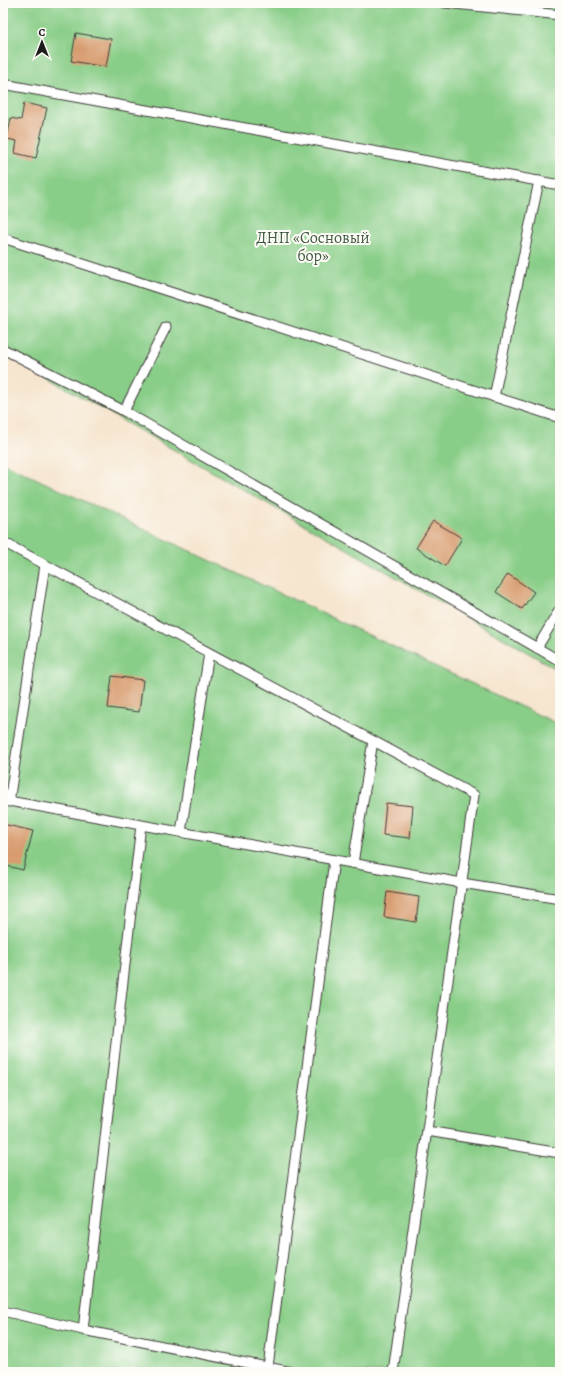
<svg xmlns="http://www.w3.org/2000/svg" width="563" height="1375" font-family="Alegreya,serif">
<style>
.green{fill:#89ce88;stroke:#527552}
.building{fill:#d89c70}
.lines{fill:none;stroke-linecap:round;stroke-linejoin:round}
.service-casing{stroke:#3d3a37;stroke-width:11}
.service{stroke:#fff;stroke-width:9}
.labels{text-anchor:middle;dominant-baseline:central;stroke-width:4;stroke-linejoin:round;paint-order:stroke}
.park-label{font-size:16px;fill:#425a42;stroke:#fdfcf7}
</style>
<rect width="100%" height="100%" fill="#fdfcf7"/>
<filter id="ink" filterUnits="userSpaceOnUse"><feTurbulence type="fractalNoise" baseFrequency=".025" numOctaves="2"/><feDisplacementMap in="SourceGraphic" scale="8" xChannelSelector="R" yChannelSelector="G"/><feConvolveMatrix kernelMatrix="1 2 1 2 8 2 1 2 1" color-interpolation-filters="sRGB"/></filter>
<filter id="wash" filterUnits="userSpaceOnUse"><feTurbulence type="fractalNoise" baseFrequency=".012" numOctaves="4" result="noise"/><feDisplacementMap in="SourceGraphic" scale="16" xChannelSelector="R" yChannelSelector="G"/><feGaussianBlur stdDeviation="0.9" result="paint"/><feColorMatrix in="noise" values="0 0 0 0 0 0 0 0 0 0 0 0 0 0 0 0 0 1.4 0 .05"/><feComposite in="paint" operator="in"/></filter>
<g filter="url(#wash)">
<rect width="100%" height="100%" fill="#f6e6d0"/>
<g class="green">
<path d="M3 3H560V671L3 352Z"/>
<path d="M3 463 560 725V1372H3Z"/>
</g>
<g id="blocks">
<g class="building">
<path d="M76 33 111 39 106 67 71 61Z"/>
<path d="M24 103 47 108 36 158 15 153 17 141 7 139 11 118 21 120Z"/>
<path d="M433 521 462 538 445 566 416 548Z"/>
<path d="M508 574 534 592 522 609 496 592Z"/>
<path d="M112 676 143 680 139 712 108 708Z"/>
<path d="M386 803 413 806 410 838 383 835Z"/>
<path d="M3 824 33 831 23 870 3 865Z"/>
<path d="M387 892 419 897 416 922 384 917Z"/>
</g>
</g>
</g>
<g filter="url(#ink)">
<use href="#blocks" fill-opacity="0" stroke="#3d3a37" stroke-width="1"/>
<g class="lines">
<g class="service-casing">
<g id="service">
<path d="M445 3 560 15"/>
<path d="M3 84 560 185"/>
<path d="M3 238 560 418"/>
<path d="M3 349 124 411 560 661"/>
<path d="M494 397 539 181"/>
<path d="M124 411 166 327"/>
<path d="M3 542 474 795 393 1372"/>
<path d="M537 648 560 609"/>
<path d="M3 800 462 883 560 899"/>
<path d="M9 802 45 565"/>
<path d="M181 832 209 653"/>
<path d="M353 863 373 741"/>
<path d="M427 1131 560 1153"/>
<path d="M3 1311 83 1330 292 1372"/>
<path d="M83 1330 141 825"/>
<path d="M268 1367 334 860"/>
</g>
</g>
<use href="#service" class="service"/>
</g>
</g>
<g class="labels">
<g class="park-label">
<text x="313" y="238">ДНП «Сосновый<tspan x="313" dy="18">бор»</tspan></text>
</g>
</g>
<rect width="563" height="1375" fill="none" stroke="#fdfcf7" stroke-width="16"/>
<g transform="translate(42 42)" stroke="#fdfcf7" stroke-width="3" paint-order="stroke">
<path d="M0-3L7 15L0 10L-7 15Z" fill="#1c1c1c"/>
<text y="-6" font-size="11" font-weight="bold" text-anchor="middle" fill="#1c1c1c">С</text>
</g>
</svg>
